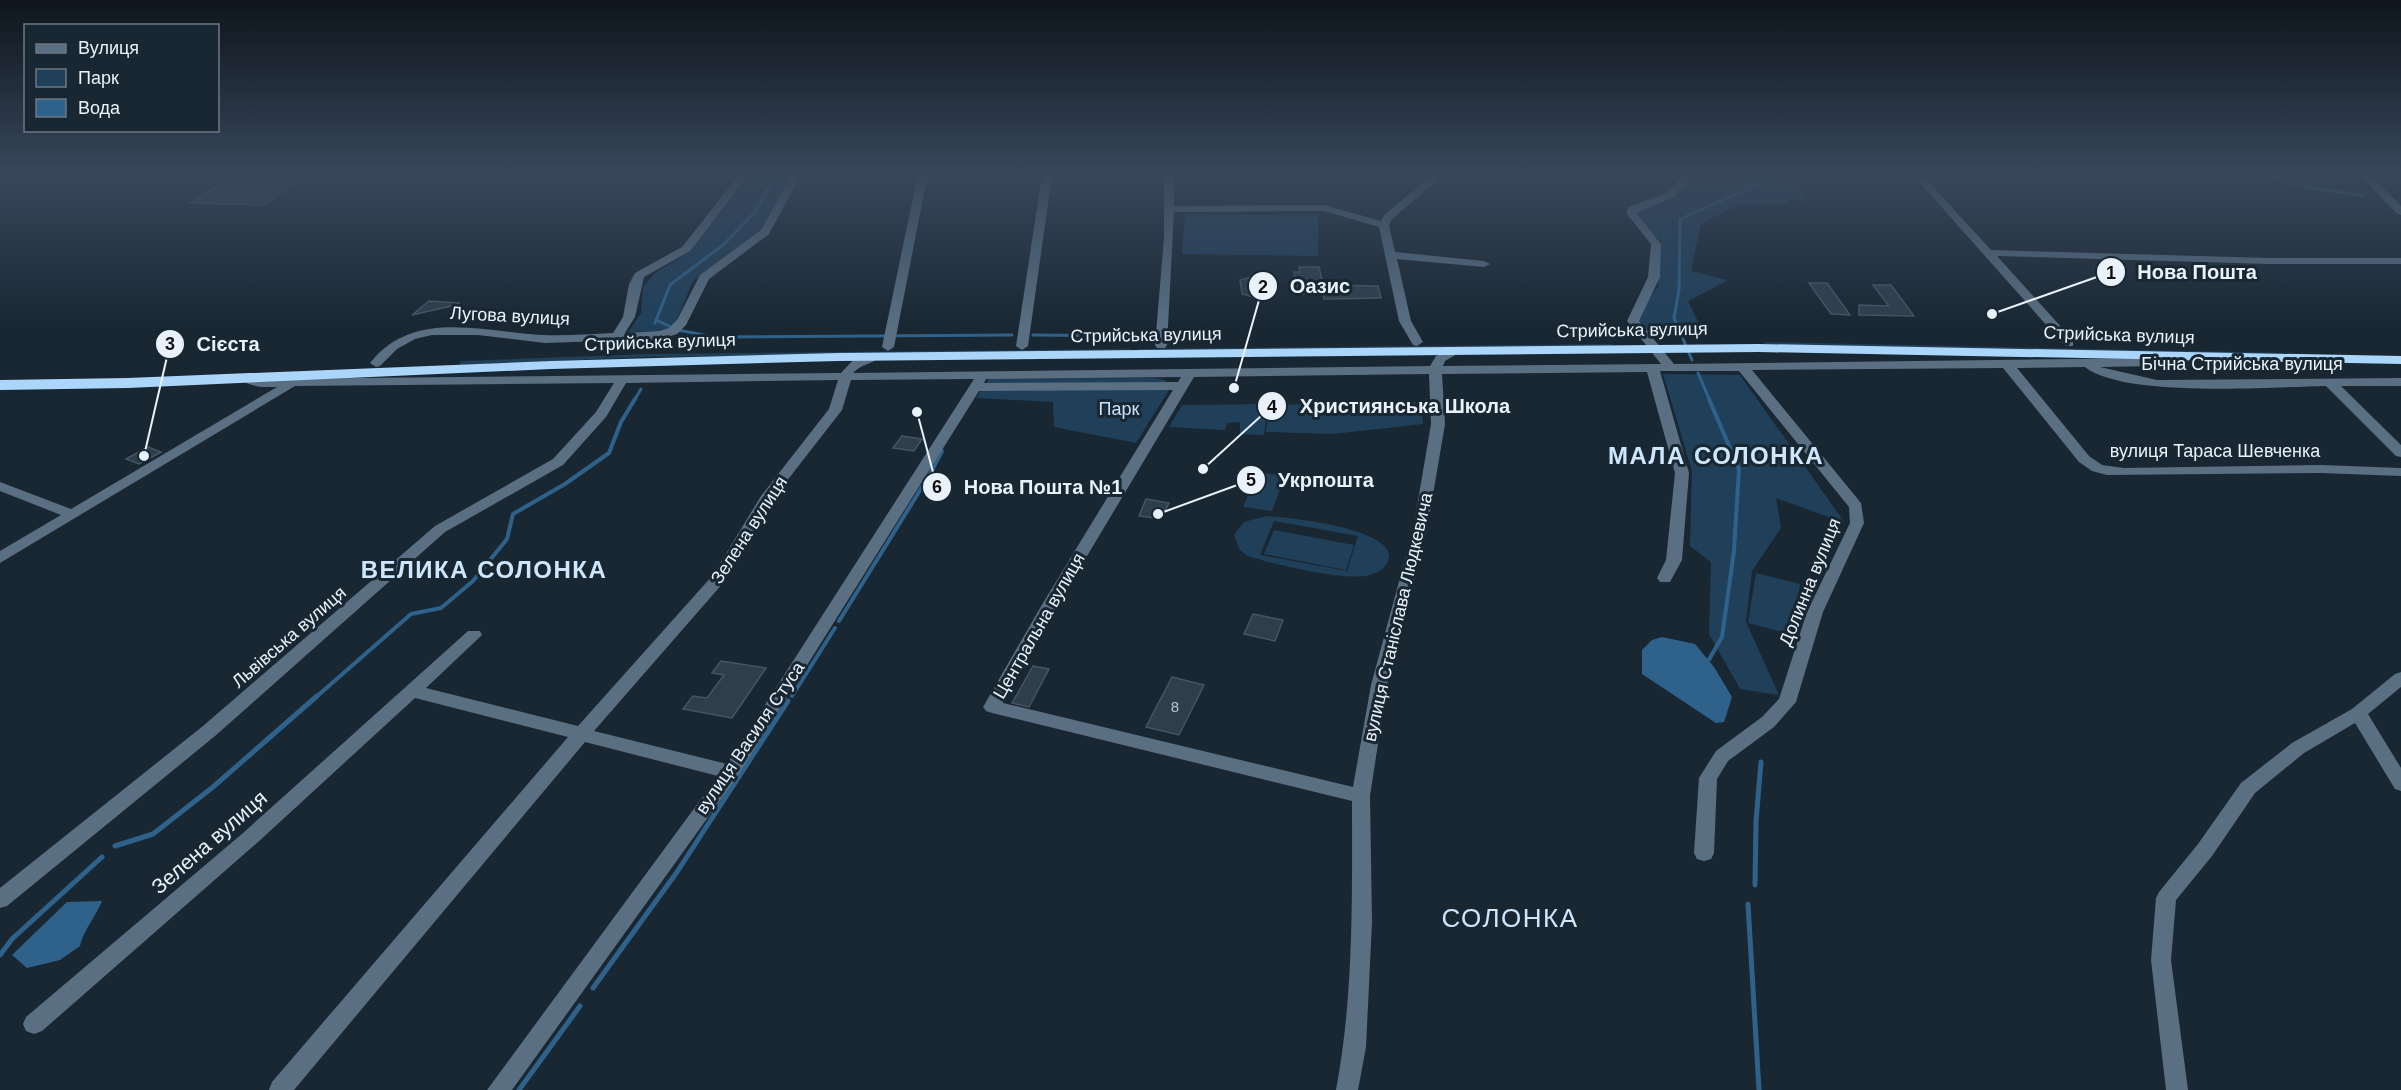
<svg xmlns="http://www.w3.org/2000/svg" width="2401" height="1090" font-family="Arial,sans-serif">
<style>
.green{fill:#20405a;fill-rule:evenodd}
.water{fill:#2f628a}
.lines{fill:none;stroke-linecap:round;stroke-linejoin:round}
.stream-far2{stroke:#2f628a;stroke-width:3}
.stream-far1{stroke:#2f628a;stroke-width:4}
.stream{stroke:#2f628a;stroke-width:5}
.building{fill:#2f3e4b;stroke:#455562;stroke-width:1.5}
.minor{fill:#5a6f82;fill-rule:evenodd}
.highway{fill:#abd6fa;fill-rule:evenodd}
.labels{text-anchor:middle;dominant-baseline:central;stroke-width:6;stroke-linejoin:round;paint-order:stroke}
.number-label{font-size:15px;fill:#bac5ce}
.street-label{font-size:18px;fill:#e9f2fa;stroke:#192733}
.park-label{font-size:18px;fill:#c6e3fc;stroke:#192733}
.near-street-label{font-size:21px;fill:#e9f2fa;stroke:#192733}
.district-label{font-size:24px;font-weight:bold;letter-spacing:1.5px;fill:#cee7fd;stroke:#192733}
.near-quarter-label{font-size:26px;letter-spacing:1.5px;fill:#cee7fd;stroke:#192733}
.leader{fill:none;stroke:#e9f2fa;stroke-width:2}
.callout-dot{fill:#e9f2fa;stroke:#192733;stroke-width:2}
.mark-label{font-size:18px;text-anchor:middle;font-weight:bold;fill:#111}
.callout-label{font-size:20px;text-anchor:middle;font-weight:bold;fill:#e9f2fa;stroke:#192733;stroke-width:6;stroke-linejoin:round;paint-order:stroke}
</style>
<rect width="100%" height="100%" fill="#192733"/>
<g class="green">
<path d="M752 175H791L759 233 693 281 675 324 663 331 628 332 641 313 643 287 655 273 686 254Z"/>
<path d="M1732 175H1782L1788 183 1799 187 1809 201 1788 199 1787 204 1737 205 1701 224 1691 271 1728 280 1688 301 1703 332H1647L1636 320 1658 286 1661 242 1637 218 1636 210 1671 197 1691 177 1726 183Z"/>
<path d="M1185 214 1318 215V256L1182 254Z"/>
<path d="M1764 342 2283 353 2286 355 1765 345Z"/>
<path d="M1611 344 1612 346 1138 351V349Z"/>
<path d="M1131 349 1130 352 644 357 459 365 461 361 646 354Z"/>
<path d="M1663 374 1740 375 1845 523 1776 498 1781 528 1752 571 1746 622 1779 695 1740 689 1709 634 1711 562 1690 546 1692 471Z"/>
<path d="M1153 378 1165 380 1169 390 1136 443 1054 427 1053 402 976 398 989 379Z"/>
<path d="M1421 402 1423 424 1332 434 1266 432 1270 405Z"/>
<path d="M1268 404 1264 435 1240 434V422L1227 423 1225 430 1169 427 1182 405Z"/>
<path d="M1258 472 1285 476 1272 511 1243 507Z"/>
<path d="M1266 516C1288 517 1391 528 1389 557 1388 567 1378 573 1370 575 1347 582 1273 564 1248 556L1240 550 1234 535 1244 522ZM1274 521 1358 536 1347 571 1260 555Z"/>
<path d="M1274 530 1354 545 1346 570 1264 554Z"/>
<path d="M1756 573 1800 584 1793 635 1748 623Z"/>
</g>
<g class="water">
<path d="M1662 637 1695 644 1714 667 1732 697 1724 722 1716 723 1642 674V650L1652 640Z"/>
<path d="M102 901C96 916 83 931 80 946L60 960 27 968 12 955 67 902Z"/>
</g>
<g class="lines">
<g class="stream-far2">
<path d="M2263 175 2312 188 2364 196"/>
<path d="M656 320 673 328"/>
<path d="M655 323 670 285 723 245 754 213 776 175"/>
<path d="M678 330 714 337 1012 335"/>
<path d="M1033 335 1137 336"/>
<path d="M1692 360 1674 318 1679 289 1680 219 1762 183 1759 175"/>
<path d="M1698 373 1710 401"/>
<path d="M634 401 641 389"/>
</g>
<g class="stream-far1">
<path d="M930 474 942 451"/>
<path d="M839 621 927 479"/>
<path d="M1707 663 1722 637 1734 551 1739 469 1709 399"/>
<path d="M792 696 835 628"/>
<path d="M315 698 411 614 441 608 473 581 507 539 513 514 565 484 609 453 621 422 635 399"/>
</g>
<g class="stream">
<path d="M115 846 153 834 213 787 317 696"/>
<path d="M1755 885 1756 821 1761 762"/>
<path d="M1748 904 1759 1090"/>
<path d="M0 955 12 939 102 857"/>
<path d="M593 988 677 872 788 701"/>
<path d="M519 1090 580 1006"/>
</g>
</g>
<g class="building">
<path d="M225 181 296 183 263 205 190 203Z"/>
<path d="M1299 267H1319L1323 285 1378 286 1381 298 1324 299 1323 294H1303L1296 289 1294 272H1300Z"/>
<path d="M1251 277 1262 279 1264 293 1261 295 1253 297 1242 294 1240 280Z"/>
<path d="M1809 283H1827L1850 315 1831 314Z"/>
<path d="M1873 285H1891L1914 316 1859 315V305L1889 306Z"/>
<path d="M429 301 459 303 460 304 412 315Z"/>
<path d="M902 436 922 439 914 451 893 448Z"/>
<path d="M148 447 161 452 139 464 126 459Z"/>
<path d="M1146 499 1169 503 1161 519 1139 516Z"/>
<path d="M1253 614 1283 620 1275 641 1244 634Z"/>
<path d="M721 661 766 668 732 718 683 709 693 696 707 698 724 675 712 673Z"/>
<path d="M1033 666 1049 669 1029 707 1012 703Z"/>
<path d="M1172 677 1204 685 1179 735 1146 727Z"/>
</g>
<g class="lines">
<g class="minor">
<path d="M739 175H749L690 251 644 277 635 317 625 333 660 331 669 328 677 320 700 275 761 230 791 175H801L769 234 709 279 686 325 677 334 661 339 545 343 478 335H432L415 339 397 349 380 366 376 367 370 363C413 308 484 332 543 335 566 336 590 334 613 333L623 317 629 284 635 273 682 247Z"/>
<path d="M920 175H930L925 188 894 347 888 351 882 347 915 188Z"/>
<path d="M1042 175H1052L1028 346 1022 350 1016 346Z"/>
<path d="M1164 175H1174V206L1324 205 1381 221 1384 215 1432 175H1444L1392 219 1389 225 1395 252 1484 261 1490 264 1484 267 1397 259 1411 321 1423 342 1417 346 1413 345 1399 321 1379 227 1324 211 1174 212 1167 345 1165 348H1157L1155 345 1164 238Z"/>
<path d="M1683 175H1694L1674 197 1636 213 1661 244 1660 277 1639 321 1674 364 2158 358 2189 353 2195 357 2193 360 2158 366 2100 367 2157 380 2401 378V386H2341L2401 445V457L2396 456 2326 386C2273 387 2123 398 2085 367L2017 368 2089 456 2102 465 2124 468 2321 465 2401 468V476L2321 473 2107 475 2092 471 2079 462 2003 368 1752 370 1861 503 1864 523 1823 612 1796 702 1774 727 1728 761 1717 779 1714 853 1711 859 1704 861 1697 859 1694 853 1699 778 1716 751 1762 717 1779 699 1807 612 1850 523 1849 507 1739 371H1660L1689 473 1682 560 1670 582H1660L1657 578 1666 560 1675 473 1647 372 1442 374 1445 424 1427 530 1387 685 1370 796 1372 922 1366 1047 1358 1090H1336C1354 995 1352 897 1352 801L992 713 986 711 983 707 1043 603 1173 390 979 391 737 777 512 1090H487L718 776 585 742 294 1090H269L272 1082 568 737 415 698 257 843 42 1031 34 1034 26 1031 23 1024 26 1017 243 833 468 631H480L482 635 426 688 578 726 713 575 761 496 829 409 838 380 626 383 606 417 563 465 445 532 215 736 7 906 0 908V888L203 726 435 526 553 459 596 412 614 383 295 386 0 563V551L61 515 0 491V482L71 509 277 387C264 387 251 388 241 379L247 375 259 379 841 373 854 359 874 353 880 357C873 364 861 364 853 373L1430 366 1436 356 1456 347 1462 351 1445 361 1443 366 1661 364 1627 321 1648 277 1651 244 1626 213 1629 207 1666 193ZM1429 374 1431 424 1413 530 1371 685 1353 787 1003 703 1059 603 1194 377ZM1181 377 1178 382 984 383 986 379ZM974 379 727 764 594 731 724 582 772 500 842 410 851 380Z"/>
<path d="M2360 175H2371L2401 206V215L2397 214Z"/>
<path d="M1921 180H1927L1991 250 2269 258H2401V264H2269L1997 256 2073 340V346H2065L1921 184Z"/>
<path d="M2401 672V687L2368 714 2401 768V791L2395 789 2355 723 2304 753 2255 793 2212 856 2176 900 2171 960 2188 1090H2166L2151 960 2156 898 2159 892 2198 844 2241 783 2292 743 2352 709 2395 674Z"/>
</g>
<path class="highway" d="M1759 344 2401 356V364L1759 352 838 361 551 369 128 388 0 390V380L128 378 551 361 838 353Z"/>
</g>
<linearGradient id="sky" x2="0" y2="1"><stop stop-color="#0e151c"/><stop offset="0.53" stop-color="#38475b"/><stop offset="1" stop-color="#38475b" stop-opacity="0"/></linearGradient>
<rect width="2401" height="328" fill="url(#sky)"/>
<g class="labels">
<g class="number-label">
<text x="1175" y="706">8</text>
</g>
<g class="street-label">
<text transform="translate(510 316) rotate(3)">Лугова вулиця</text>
<text transform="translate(1632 330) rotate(-1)">Стрийська вулиця</text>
<text transform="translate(1146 335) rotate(-1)">Стрийська вулиця</text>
<text transform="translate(2119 335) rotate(2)">Стрийська вулиця</text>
<text transform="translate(660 342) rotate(-2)">Стрийська вулиця</text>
<text x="2242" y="364">Бічна Стрийська вулиця</text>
<text x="2215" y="451">вулиця Тараса Шевченка</text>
<text transform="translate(749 530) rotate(-57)">Зелена вулиця</text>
<text transform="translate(1810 582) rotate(-68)">Долинна вулиця</text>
<text transform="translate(1398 617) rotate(-77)">вулиця Станіслава Людкевича</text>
<text transform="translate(1039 626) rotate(-60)">Центральна вулиця</text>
<text transform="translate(289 637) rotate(-41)">Львівська вулиця</text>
<text transform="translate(750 738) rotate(-56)">вулиця Василя Стуса</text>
</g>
<g class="park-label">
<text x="1119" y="409">Парк</text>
</g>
<g class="near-street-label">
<text transform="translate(209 842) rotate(-41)">Зелена вулиця</text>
</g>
<g class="district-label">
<text x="1716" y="455">МАЛА СОЛОНКА</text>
<text x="484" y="569">ВЕЛИКА СОЛОНКА</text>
</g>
<g class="near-quarter-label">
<text x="1510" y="918">СОЛОНКА</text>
</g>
</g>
<path class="leader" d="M1992 314L2111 272M1234 388L1263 286M144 456L170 344M1203 469L1272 406M1158 514L1251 480M917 412L937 487"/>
<g class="callout-dot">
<circle cx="1992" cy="314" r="6"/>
<circle cx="1234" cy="388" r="6"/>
<circle cx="144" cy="456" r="6"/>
<circle cx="1203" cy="469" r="6"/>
<circle cx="1158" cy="514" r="6"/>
<circle cx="917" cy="412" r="6"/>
<circle cx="2111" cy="272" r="15"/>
<circle cx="1263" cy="286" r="15"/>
<circle cx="170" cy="344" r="15"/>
<circle cx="1272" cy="406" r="15"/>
<circle cx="1251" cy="480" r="15"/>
<circle cx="937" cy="487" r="15"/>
</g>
<g class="mark-label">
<text x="2111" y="279">1</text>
<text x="1263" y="293">2</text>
<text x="170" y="350">3</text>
<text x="1272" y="413">4</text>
<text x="1251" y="486">5</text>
<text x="937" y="493">6</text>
</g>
<g class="callout-label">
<text x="2197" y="279">Нова Пошта</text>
<text x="1320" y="293">Оазис</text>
<text x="228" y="351">Сієста</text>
<text x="1405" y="413">Християнська Школа</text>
<text x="1326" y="487">Укрпошта</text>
<text x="1043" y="494">Нова Пошта №1</text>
</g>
<rect x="24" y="24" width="195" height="108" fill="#192733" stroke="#6c7883" stroke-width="1.5"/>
<rect x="36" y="44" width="30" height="9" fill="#5a6f82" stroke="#6c7883" stroke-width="1.5"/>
<text x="78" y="54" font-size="18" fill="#e9f2fa">Вулиця</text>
<rect x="36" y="69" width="30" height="18" fill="#20405a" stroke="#6c7883" stroke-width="1.5"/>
<text x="78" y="84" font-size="18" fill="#e9f2fa">Парк</text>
<rect x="36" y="99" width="30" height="18" fill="#2f628a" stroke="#6c7883" stroke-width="1.5"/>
<text x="78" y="114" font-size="18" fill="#e9f2fa">Вода</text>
</svg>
